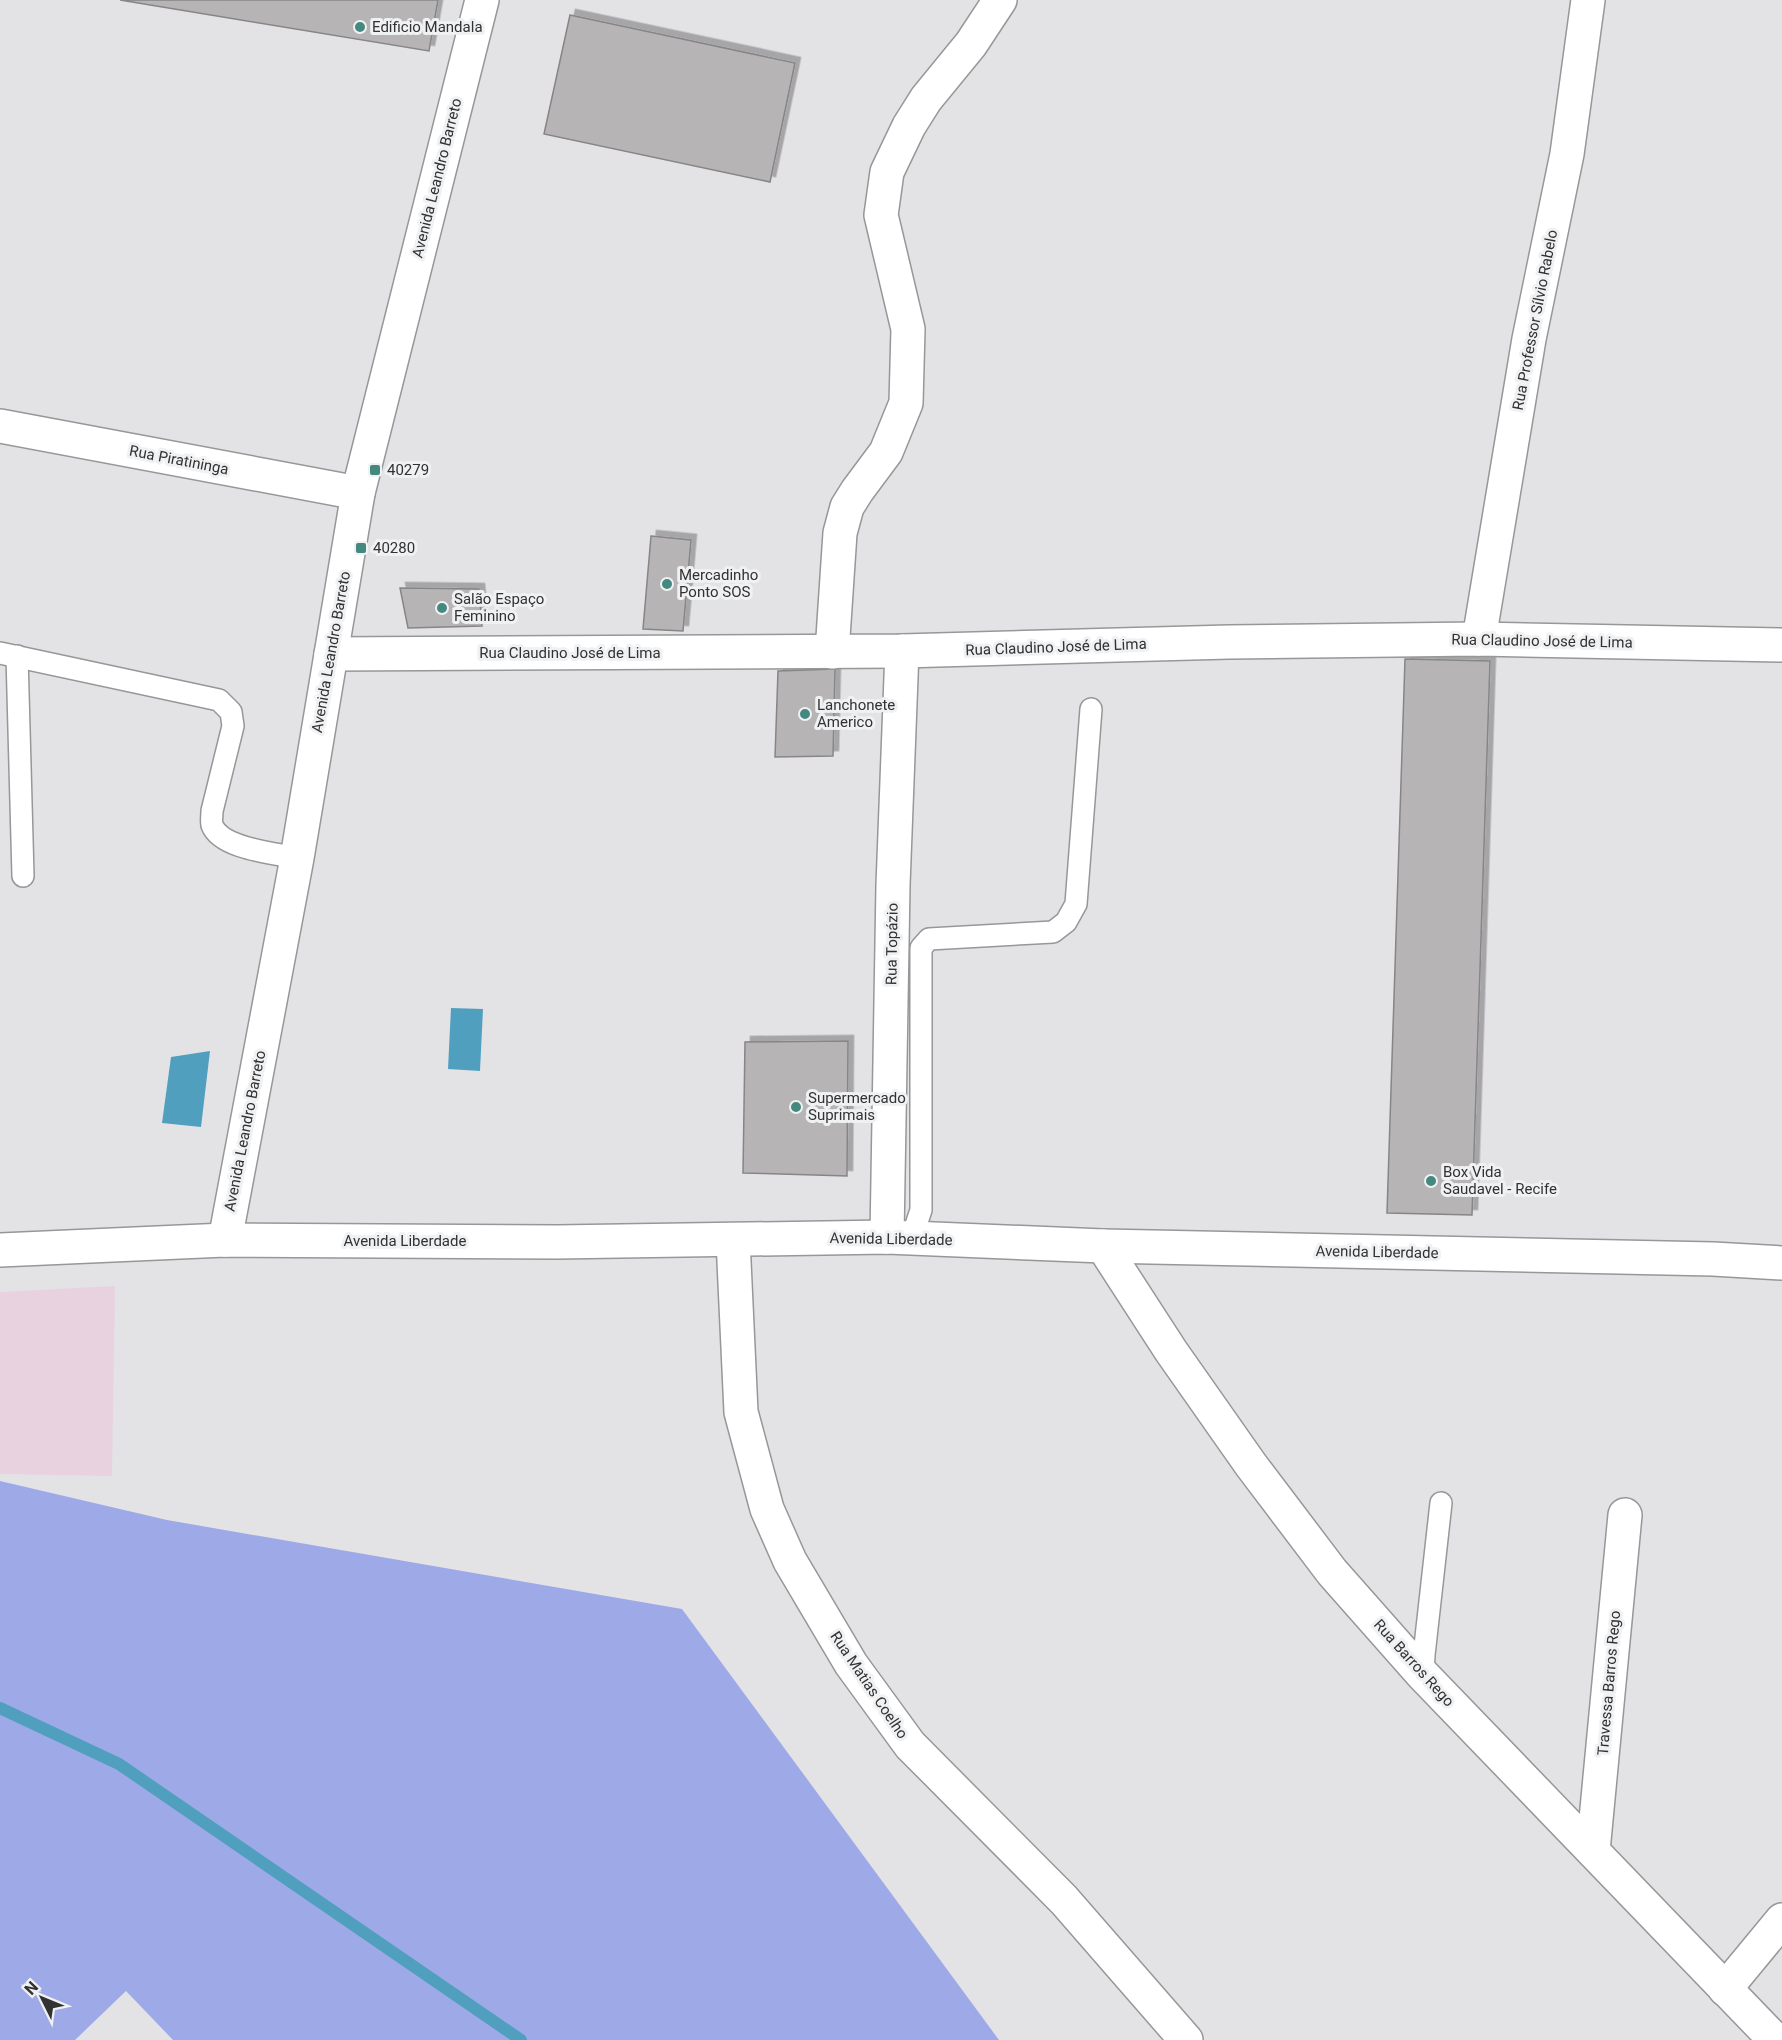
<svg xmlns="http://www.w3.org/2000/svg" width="1782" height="2040" font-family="Roboto,sans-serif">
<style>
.education{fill:#e8d2e0}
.forest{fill:#9eaae8}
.water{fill:#509fbf}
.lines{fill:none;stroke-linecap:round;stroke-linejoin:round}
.stream{stroke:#509fbf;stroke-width:12}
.building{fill:#b7b4b5;stroke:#878586;stroke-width:1.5;filter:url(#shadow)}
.service-casing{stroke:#969799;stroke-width:24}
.minor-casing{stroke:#969799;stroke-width:36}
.secondary-casing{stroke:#969799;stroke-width:36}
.service{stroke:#fff;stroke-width:21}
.minor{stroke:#fff;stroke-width:33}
.secondary{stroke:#fff;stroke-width:33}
.poi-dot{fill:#438980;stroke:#f0f1f3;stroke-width:2}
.labels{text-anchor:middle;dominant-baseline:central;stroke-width:6;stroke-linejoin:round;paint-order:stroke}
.poi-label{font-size:15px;fill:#323233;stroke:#f0f1f3;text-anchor:start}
.street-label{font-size:15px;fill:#323233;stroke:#f0f1f3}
</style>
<defs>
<filter id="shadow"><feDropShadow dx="5.5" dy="-5.5" stdDeviation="0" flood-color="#0004"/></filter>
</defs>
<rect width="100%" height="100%" fill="#e3e3e6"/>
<path class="education" d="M115 1286 112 1476 0 1474V1292Z"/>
<path class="forest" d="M0 1481 167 1520 682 1609 999 2040H173L126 1991 75 2040H0Z"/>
<g class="water">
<path d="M451 1008 483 1009 480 1071 448 1069Z"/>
<path d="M210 1051 201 1127 162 1123 171 1057Z"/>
</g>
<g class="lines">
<path class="stream" d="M0 1708 119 1764 521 2040"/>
</g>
<g class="building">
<path d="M120 0H438L429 51Z"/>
<path d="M570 15 795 63 770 182 544 134Z"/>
<path d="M651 536 691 540 683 631 643 629Z"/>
<path d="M400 588 479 589 482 626 408 628Z"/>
<path d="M1405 659 1490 661 1472 1215 1387 1213Z"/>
<path d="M835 669 833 756 775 757 778 671Z"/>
<path d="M848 1041 847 1176 743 1173 745 1042Z"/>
</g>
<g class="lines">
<g class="service-casing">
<g id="service">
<path d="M0 653 219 700 231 712 233 726 212 811C212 816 211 821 212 825 221 849 275 853 297 858"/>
<path d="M17 656 23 876"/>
<path d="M912 1237 921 1210V948L929 939 1053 932 1066 922 1076 904 1091 709"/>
<path d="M1423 1675 1424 1655 1441 1503"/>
</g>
</g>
<g class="minor-casing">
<g id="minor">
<path d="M0 426 358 493"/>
<path d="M1479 639 1529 339 1567 154 1588 0"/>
<path d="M832 652 840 533 847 507 857 491 886 452 906 403 908 329 881 215 887 172 909 126 926 99 971 44 1000 0"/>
<path d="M331 654 902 651 1229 642 1479 639 1782 645"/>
<path d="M887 1237 893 885 902 651"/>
<path d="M733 1240 741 1412 767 1509 790 1561 851 1664 910 1745 1064 1900 1186 2040"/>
<path d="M1103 1246 1171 1351 1251 1465 1332 1572 1423 1675 1775 2040"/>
<path d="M1593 1851 1625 1515"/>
<path d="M1725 1989 1782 1920"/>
</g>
</g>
<g class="secondary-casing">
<g id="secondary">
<path d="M225 1240 297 858 358 493 482 0"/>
<path d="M0 1250 225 1240 557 1242 887 1237 1103 1246 1713 1259 1782 1263"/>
</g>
</g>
<use href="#service" class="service"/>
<use href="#minor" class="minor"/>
<use href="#secondary" class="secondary"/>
</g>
<g class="poi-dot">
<circle cx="360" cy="27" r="6"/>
<rect x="369" y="464" width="12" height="12" rx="3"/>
<rect x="355" y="542" width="12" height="12" rx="3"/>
<circle cx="667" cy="584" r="6"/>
<circle cx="442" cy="608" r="6"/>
<circle cx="805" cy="714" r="6"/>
<circle cx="796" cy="1107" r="6"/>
<circle cx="1431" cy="1181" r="6"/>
</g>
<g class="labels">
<g class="poi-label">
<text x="372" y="27">Edificio Mandala</text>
<text x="387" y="470">40279</text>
<text x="373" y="548">40280</text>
<text x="679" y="575">Mercadinho<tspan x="679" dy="17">Ponto SOS</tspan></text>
<text x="454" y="599">Salão Espaço<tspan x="454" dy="17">Feminino</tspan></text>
<text x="817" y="705">Lanchonete<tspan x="817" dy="17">Americo</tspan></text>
<text x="808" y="1098">Supermercado<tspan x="808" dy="17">Suprimais</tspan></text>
<text x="1443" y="1172">Box Vida<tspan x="1443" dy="17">Saudavel - Recife</tspan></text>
</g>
<g class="street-label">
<text transform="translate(437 178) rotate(-76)">Avenida Leandro Barreto</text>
<text transform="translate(1535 320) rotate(-79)">Rua Professor Sílvio Rabelo</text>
<text transform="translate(179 460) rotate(11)">Rua Piratininga</text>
<text transform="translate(1542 641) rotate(1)">Rua Claudino José de Lima</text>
<text transform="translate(1056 647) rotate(-2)">Rua Claudino José de Lima</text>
<text transform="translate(331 652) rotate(-80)">Avenida Leandro Barreto</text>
<text x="570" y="653">Rua Claudino José de Lima</text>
<text transform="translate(892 944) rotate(-89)">Rua Topázio</text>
<text transform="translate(245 1131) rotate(-79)">Avenida Leandro Barreto</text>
<text transform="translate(891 1239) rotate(1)">Avenida Liberdade</text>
<text x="405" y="1241">Avenida Liberdade</text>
<text transform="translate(1377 1252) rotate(1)">Avenida Liberdade</text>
<text transform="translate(1414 1663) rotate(48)">Rua Barros Rego</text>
<text transform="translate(1609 1683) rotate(-85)">Travessa Barros Rego</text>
<text transform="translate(869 1685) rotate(56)">Rua Matias Coelho</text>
</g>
</g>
<g transform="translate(42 1998) rotate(313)" stroke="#f0f1f3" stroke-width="4.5" paint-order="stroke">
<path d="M0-4.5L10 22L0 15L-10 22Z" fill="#323233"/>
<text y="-9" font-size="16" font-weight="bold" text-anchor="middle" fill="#323233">N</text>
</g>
</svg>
